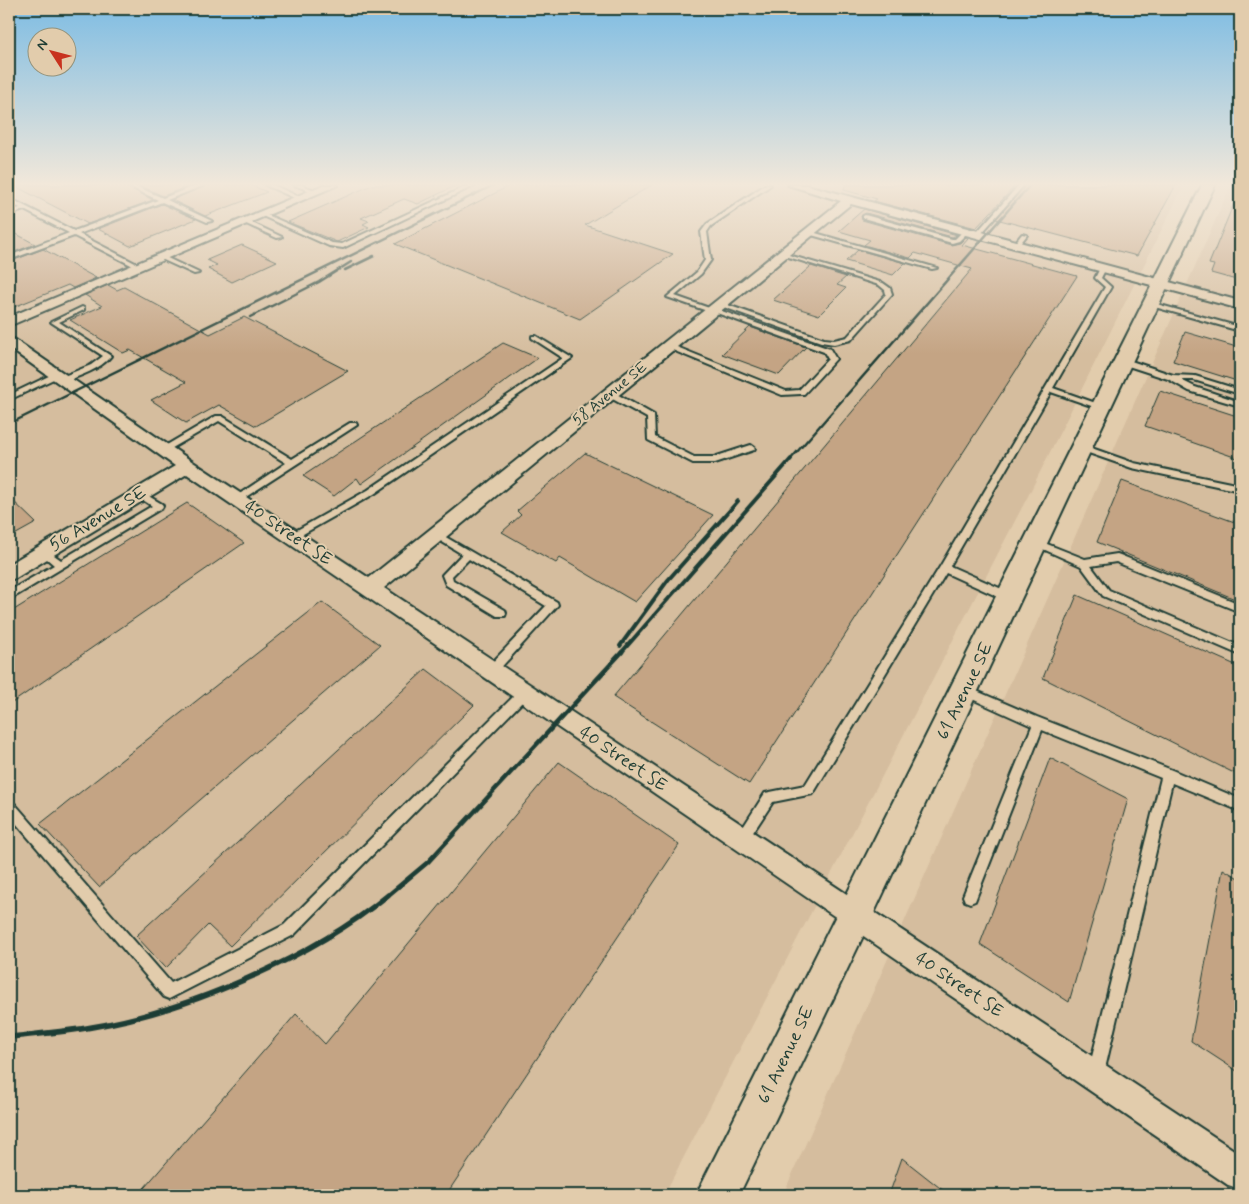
<svg xmlns="http://www.w3.org/2000/svg" width="1249" height="1204" font-family="Mynerve,sans-serif">
<style>
.built{fill:#d5bd9e}
.building{fill:#c4a484;stroke:#1f3d34}
.lines{fill:none;stroke-linecap:round;stroke-linejoin:round}
.service-casing{stroke:#1f3d34;stroke-width:4}
.minor-casing{stroke:#1f3d34;stroke-width:4}
.tertiary-casing{stroke:#1f3d34;stroke-width:4}
.service{fill:#e2ccac;fill-rule:evenodd}
.minor{fill:#e2ccac;fill-rule:evenodd}
.tertiary{fill:#e2ccac;fill-rule:evenodd}
.rail-far3{stroke:#1f3d34;stroke-width:2.5}
.rail-far2{stroke:#1f3d34;stroke-width:4}
.rail-far1{stroke:#1f3d34;stroke-width:4.5}
.rail{stroke:#1f3d34;stroke-width:5.5}
.labels{text-anchor:middle;dominant-baseline:central;stroke-width:4;stroke-linejoin:round;paint-order:stroke}
.far-street-label{font-size:15px;fill:#1f3d34;stroke:#e2ccac}
.street-label{font-size:18px;fill:#1f3d34;stroke:#e2ccac}
</style>
<rect width="100%" height="100%" fill="#e2ccac"/>
<filter id="ink" filterUnits="userSpaceOnUse"><feTurbulence type="fractalNoise" baseFrequency=".02" numOctaves="2"/><feDisplacementMap in="SourceGraphic" scale="10" xChannelSelector="R" yChannelSelector="G"/><feConvolveMatrix kernelMatrix="1 2 1 2 8 2 1 2 1" color-interpolation-filters="sRGB"/></filter>
<g filter="url(#ink)">
<g class="built">
<path d="M9 185H1184L1029 494 664 1195H9Z"/>
<path d="M1231 185H1240V1195H783Z"/>
</g>
<g class="building">
<path d="M13 185H124L153 200 88 224Z"/>
<path d="M139 185H191L163 196Z"/>
<path d="M207 185H251L267 192 205 216 172 200Z"/>
<path d="M372 185H457L418 204 404 199 361 218 369 221 363 224 369 227 337 242 288 222Z"/>
<path d="M511 185H652L585 225 673 254 580 319 395 244Z"/>
<path d="M845 185H1016L976 228 874 201 877 199 844 190Z"/>
<path d="M1026 185H1176L1137 256 996 219Z"/>
<path d="M1240 188V281L1211 273 1214 265 1209 264Z"/>
<path d="M162 204 196 219 130 246 98 229Z"/>
<path d="M864 209 957 235 952 237 866 213 861 216 862 220 951 245 960 243 966 237 968 238 962 245 1077 276 749 784 613 697 972 269 915 253 910 258 864 245 870 240 839 231Z"/>
<path d="M9 230 35 244 9 254Z"/>
<path d="M242 245 277 261 232 282 208 269 217 265 207 260Z"/>
<path d="M43 249 96 278 73 288 68 285 9 309V262Z"/>
<path d="M858 250 905 263 893 275 846 261Z"/>
<path d="M811 266 846 277 837 285 846 288 819 315 773 300Z"/>
<path d="M108 285 117 290 124 287 210 334 244 317 348 371 256 426 219 405 186 423 151 400 186 382 130 350 123 353 70 320 102 306 85 295Z"/>
<path d="M750 327 806 347 779 375 722 354Z"/>
<path d="M1185 332 1240 348V382L1173 361Z"/>
<path d="M503 343 538 358 361 484 357 478 334 496 303 476Z"/>
<path d="M1160 391 1240 417V459L1145 426Z"/>
<path d="M585 453 713 515 635 602 560 558 556 563 502 532 521 515 517 511Z"/>
<path d="M1122 481 1240 524V601L1097 542Z"/>
<path d="M9 497 36 523 9 538Z"/>
<path d="M187 503 244 543 9 705V613Z"/>
<path d="M1077 595 1240 667V776L1043 678Z"/>
<path d="M322 602 380 645 99 887 40 824Z"/>
<path d="M426 669 474 705 230 946 208 925 166 968 136 936Z"/>
<path d="M1050 758 1128 799 1069 1002 980 944Z"/>
<path d="M559 762 679 845 446 1195H138L296 1014 325 1044Z"/>
<path d="M1223 869 1240 879V1073L1191 1041Z"/>
<path d="M902 1158 949 1195H889Z"/>
</g>
<g class="lines">
<g class="service-casing">
<g id="service">
<path d="M126 185H133L163 198 197 185H205L167 200 212 221 207 222 162 202 79 234 141 266V268L139 269 74 236 9 260V256L69 233 24 210 9 215V211L20 208 9 202V198L74 231 158 200Z"/>
<path d="M265 185H273L304 199 299 200Z"/>
<path d="M294 185H302L320 192 315 193Z"/>
<path d="M469 185H476L343 248 329 246 260 215 265 214 332 243 342 244Z"/>
<path d="M765 185H771L711 226 707 232 711 260 701 274 675 296 712 309H716L830 349 836 359 804 394H801L782 395 665 347 672 345 786 391 799 390 828 359 824 352 714 312H710L667 297 697 272 705 260 701 232 707 224Z"/>
<path d="M1019 185H1024L980 235H976V233Z"/>
<path d="M865 215 952 239H955L964 230 969 231 959 241 952 243 863 218V216Z"/>
<path d="M244 221H248L282 237 277 238 244 223Z"/>
<path d="M808 232H812L937 268 932 269 808 234Z"/>
<path d="M1022 234 1027 235 1019 245H1015L1014 244Z"/>
<path d="M782 253 883 283 890 288 892 294 851 340 834 344 821 342 718 305V303H722L824 339 834 340 847 337 886 294 885 290 879 285 782 255Z"/>
<path d="M159 256H163L199 273 194 274 159 258Z"/>
<path d="M1103 266 1106 268 1101 278 1111 287 1053 388 1107 407 1106 409H1100L1051 392 950 566 1013 594 1014 597 1013 600H1005L946 573 813 794 773 802 746 843 742 845 738 843 736 839 738 835 765 793 805 785 941 565 1105 287 1095 278 1100 268Z"/>
<path d="M1153 303 1240 327V331L1151 306V304Z"/>
<path d="M82 307 84 308V310L59 322 111 356C100 370 80 375 65 382H59V378L91 365 103 356 51 322Z"/>
<path d="M532 336H536L572 358 374 494 296 538H290L288 536 290 534 368 490 563 358 532 338Z"/>
<path d="M1122 360H1128L1173 375 1195 376 1240 390V394L1194 380H1181L1195 387 1240 402V406L1189 391 1168 379 1122 364Z"/>
<path d="M53 374H56L60 376 9 400V395Z"/>
<path d="M607 392H613L654 415 655 437 694 457H714L751 445 755 448 754 450 715 463H693L648 440 647 418 607 396Z"/>
<path d="M216 416H222L292 459 350 423H356L357 425 238 502 235 501 234 499 235 497 286 463 219 421 167 451H161L160 449Z"/>
<path d="M1083 445 1134 463 1240 485V491L1132 468 1080 450V446Z"/>
<path d="M140 491 162 504 163 506 162 508 9 600V591L54 565 39 552 41 550H47L61 560 152 506 137 496 136 494 137 492Z"/>
<path d="M437 532 557 602 558 605 496 673 492 675 488 673 487 670 488 667 546 606 469 559 452 576 453 580 505 610 506 613 505 616H497L446 585 442 575 462 554 434 537 432 535Z"/>
<path d="M1037 540 1085 559 1117 554 1120 555 1240 604V612L1116 562 1091 566 1109 590 1240 646V655L1103 596 1081 566 1034 545 1032 543 1034 541Z"/>
<path d="M965 686 1037 717 1172 770 1240 799V811L1172 783 1104 1073 1101 1078 1096 1081 1091 1078 1088 1073 1161 778 1042 730 975 901 970 903 965 901 963 896 1032 726 961 694 959 691 961 688Z"/>
<path d="M524 688 528 690 530 693 528 696 294 935 169 999 164 997 9 815V803L11 802 15 804 171 983 284 925 520 690Z"/>
</g>
</g>
<g class="minor-casing">
<g id="minor">
<path d="M323 185H338L9 326V317Z"/>
<path d="M788 185H807L1240 301V309L851 204 384 588 1240 1154V1189L1228 1185 187 474 16 578 9 580V564L175 466 9 348V338L14 339 193 462 369 578 841 201Z"/>
</g>
</g>
<g class="tertiary-casing">
<path id="tertiary" d="M1202 185H1215L867 928 739 1195H696Z"/>
</g>
<use href="#service" class="service"/>
<use href="#minor" class="minor"/>
<use href="#tertiary" class="tertiary"/>
<g class="rail-far3">
<path d="M345 270 374 256"/>
<path d="M250 317 319 282 351 262"/>
<path d="M9 424 494 185"/>
<path d="M790 460 1030 185"/>
</g>
<g class="rail-far2">
<path d="M620 646 668 580 738 501"/>
<path d="M621 653 791 459"/>
</g>
<path class="rail-far1" d="M386 897 428 862 622 652"/>
<path class="rail" d="M9 1037C37 1034 65 1032 92 1027 188 1011 313 957 388 895"/>
</g>
</g>
<linearGradient id="sky" x2="0" y2="1"><stop stop-color="#7dbce3"/><stop offset="0.52" stop-color="#f2e8da"/><stop offset="1" stop-color="#f2e8da" stop-opacity="0"/></linearGradient>
<rect width="1249" height="354" fill="url(#sky)"/>
<g class="labels">
<g class="far-street-label">
<text transform="translate(610 394) rotate(-39)">58 Avenue SE</text>
</g>
<g class="street-label">
<text transform="translate(98 519) rotate(-31)">56 Avenue SE</text>
<text transform="translate(288 533) rotate(34)">40 Street SE</text>
<text transform="translate(965 691) rotate(-64)">61 Avenue SE</text>
<text transform="translate(623 759) rotate(34)">40 Street SE</text>
<text transform="translate(959 985) rotate(34)">40 Street SE</text>
<text transform="translate(786 1055) rotate(-64)">61 Avenue SE</text>
</g>
</g>
<rect width="1249" height="1204" fill="none" stroke="#e2ccac" stroke-width="30"/>
<rect x="15" y="15" width="1219" height="1174" fill="none" stroke="#1f3d34" stroke-width="2" filter="url(#ink)"/>
<g transform="translate(52 52) rotate(306)"><circle r="24" fill="#e2ccac" stroke="#94937c"/>
<path d="M0-4L9 19L0 12L-9 19Z" fill="#c8321e"/>
<text y="-8" font-size="14" font-weight="bold" text-anchor="middle" fill="#1f3d34">N</text>
</g>
</svg>
